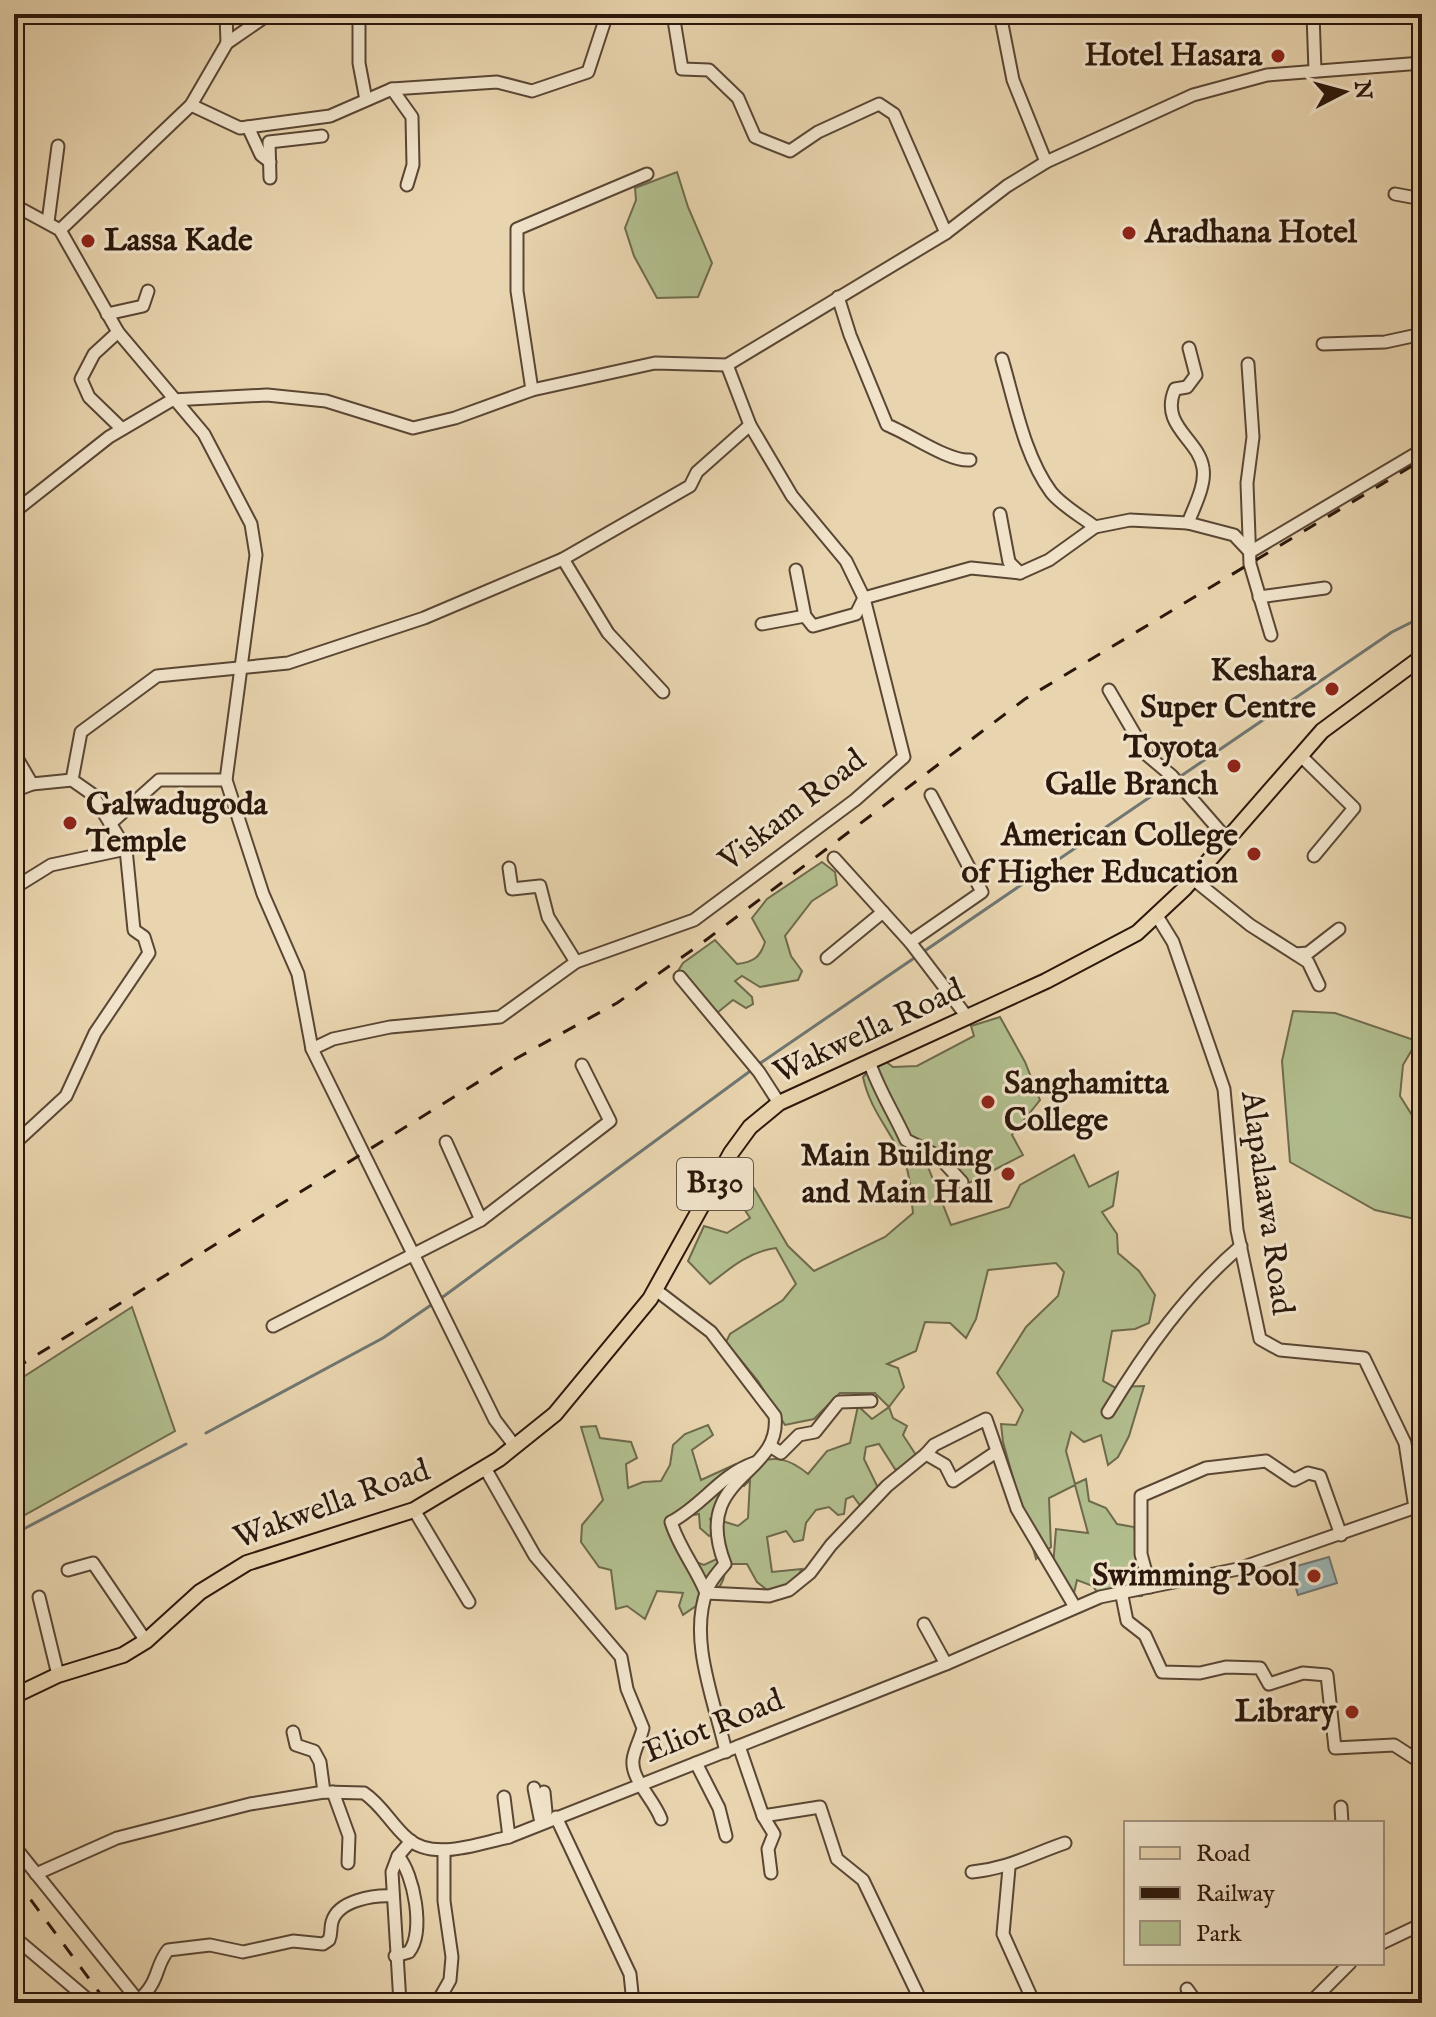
<svg xmlns="http://www.w3.org/2000/svg" width="1436" height="2017" font-family="'IM FELL English',serif">
<style>
.green{fill:#b2be8e;stroke:#6e6a4c;stroke-width:2;fill-rule:evenodd}
.water{fill:#9cb5b6;stroke:#6f7672;stroke-width:2}
.lines{fill:none;stroke-linecap:round;stroke-linejoin:round}
.stream{stroke:#6f7672;stroke-width:3}
.minor-casing{stroke:#5a4634;stroke-width:15}
.major-casing{stroke:#2b170b;stroke-width:18}
.minor{stroke:#f0e3ca;stroke-width:11}
.major{stroke:#e8d4ae;stroke-width:14}
.rail{stroke:#2b170b;stroke-width:3;stroke-dasharray:14 14;stroke-linecap:butt}
.poi-dot{fill:#8f2418;stroke:#f0e3ca;stroke-width:3}
.labels{text-anchor:middle;dominant-baseline:central;stroke-width:6;stroke-linejoin:round;paint-order:stroke}
.shield{fill:#f0e3ca;stroke:#665444;stroke-width:2}
.shield-label{font-size:30px;font-weight:bold;fill:#2b170b}
.poi-label{font-size:32px;font-weight:bold;fill:#2b170b;stroke:#f0e3ca;text-anchor:end}
.street-label{font-size:32px;fill:#2b170b;stroke:#f0e3ca}
</style>
<rect width="100%" height="100%" fill="#e8d4ae"/>
<filter id="stains"><feTurbulence type="fractalNoise" baseFrequency=".0025" numOctaves="4"/><feColorMatrix values="0 0 0 0 .2 0 0 0 0 .09 0 0 0 0 .02 0 0 0 .5 -.17"/></filter>
<radialGradient id="worn" r=".72"><stop offset=".6" stop-color="#630" stop-opacity="0"/><stop offset="1" stop-color="#630" stop-opacity=".3"/></radialGradient>
<g class="green">
<path d="M677 172 688 207 712 263 698 297 657 298 634 256 625 228 636 200 635 188Z"/>
<path d="M822 862 835 872 837 885 812 901 785 936 791 956 802 971 798 980 760 987 742 976 735 981 752 997 753 1004 746 1008 733 1000 717 1013 678 971 683 963 715 940 737 964C753 962 760 958 765 942L752 918 767 899Z"/>
<path d="M1293 1011 1335 1013 1417 1041 1403 1065 1400 1096 1422 1131V1215L1415 1219 1375 1210 1290 1162 1282 1061Z"/>
<path d="M1000 1017 1025 1062 1040 1100 1012 1135 1023 1155 957 1189 942 1155 917 1139 951 1225 1009 1207 1020 1185 1074 1155 1089 1187 1118 1172 1113 1206 1102 1212 1117 1234 1118 1253 1139 1271 1155 1295 1149 1323 1135 1329 1112 1331 1103 1381 1114 1387 1144 1386 1129 1436 1118 1457 1108 1465 1101 1435 1084 1442 1071 1432 1066 1451 1075 1484 1086 1479 1089 1501 1106 1508 1117 1524 1134 1527 1140 1550 1137 1561 1129 1564 1133 1569 1142 1567 1146 1584 1142 1596 1100 1597 1093 1586 1077 1580 1074 1593 1053 1566 1056 1529 1088 1533 1075 1485 1049 1498 1051 1547 1036 1559 1003 1442 1001 1424 1016 1425 1023 1410 997 1373 1026 1327 1058 1296 1064 1272 1056 1263 988 1270 976 1319 966 1338 950 1323 925 1322 916 1351 887 1364 898 1368 904 1387 889 1407 893 1418 907 1426 903 1435 916 1455 909 1472 895 1469 879 1444 866 1447 864 1459 881 1494 870 1506 859 1504 853 1496 846 1499 844 1514 838 1515 829 1507 816 1510 806 1523 803 1540 794 1542 786 1531 767 1537 772 1572 802 1569 789 1590 771 1593 757 1582 747 1564H725C727 1593 704 1599 683 1615L679 1606 683 1593 657 1591 645 1619 627 1606 616 1609 611 1570 599 1567 581 1542 582 1525 603 1500 581 1427 596 1426 600 1438 631 1442 637 1458 626 1464 628 1488 643 1482 661 1481 670 1465 673 1445 685 1434 708 1425 713 1435 692 1450 701 1480 736 1464 750 1478 754 1463C776 1455 790 1459 808 1474L827 1451 850 1443 858 1406 872 1419 889 1407 875 1393H840L814 1419 785 1425 758 1381 726 1342 730 1334 783 1300 796 1284 776 1248C750 1251 730 1268 710 1284L688 1261 704 1226 727 1233 750 1218 730 1187 742 1177 754 1188 788 1246 814 1271 885 1237 913 1213C911 1198 911 1177 905 1163 892 1132 870 1111 863 1077L881 1058 893 1067 917 1066 974 1036 971 1026ZM750 1480 748 1518 738 1526 722 1521 715 1531 710 1519 724 1505 731 1485 744 1486ZM699 1514 700 1528 709 1536 715 1532 719 1558 704 1565 693 1561 671 1519Z"/>
<path d="M132 1307 175 1431 14 1521V1383Z"/>
</g>
<path class="water" d="M1329 1557 1337 1583 1298 1595 1290 1568Z"/>
<g class="lines">
<g class="stream">
<path d="M1178 778 1392 632 1422 617"/>
<path d="M759 1064 1172 782"/>
<path d="M440 1299 753 1069"/>
<path d="M206 1433 383 1338 434 1303"/>
<path d="M14 1534 186 1444"/>
</g>
<g class="minor-casing">
<g id="minor">
<path d="M226 14 227 43"/>
<path d="M359 14V63L366 100"/>
<path d="M673 14 682 69 709 70 738 98 755 137 790 151 818 132 879 104 894 114 946 233"/>
<path d="M1000 14 1013 80 1046 162"/>
<path d="M1313 14 1315 71"/>
<path d="M392 89 412 117 413 165 407 185"/>
<path d="M191 105 240 128 330 116 392 89 497 82 532 91 588 72 607 14"/>
<path d="M248 127 261 155 270 162"/>
<path d="M270 178 269 142 322 136"/>
<path d="M1395 194 1422 199"/>
<path d="M14 205 60 230 118 332 204 434 251 524 256 555 226 780 263 894 298 974 312 1049 495 1420 514 1445"/>
<path d="M48 222 58 146"/>
<path d="M60 230 191 105 227 43 269 14"/>
<path d="M1422 280V310"/>
<path d="M838 297 850 335 887 425C910 434 949 462 970 460"/>
<path d="M107 314 143 306 148 291"/>
<path d="M118 332 94 354 81 379 89 397 122 429"/>
<path d="M1323 344 1385 342 1422 334"/>
<path d="M1002 359C1015 403 1024 455 1051 492 1062 506 1081 516 1095 527"/>
<path d="M1248 364 1253 437 1247 483 1250 564 1271 635"/>
<path d="M532 390 517 291V229L647 174"/>
<path d="M14 512 109 437 172 400 267 395 326 401 413 428 455 418 532 390 655 363 727 365 946 233 1007 186 1046 162 1193 95 1267 75 1422 63"/>
<path d="M1000 514 1009 562 1020 573"/>
<path d="M1188 523C1194 507 1206 485 1203 468 1199 439 1159 426 1175 389L1187 387 1196 375 1189 348"/>
<path d="M563 559 608 633 663 692"/>
<path d="M796 570 805 616 813 626 856 614 864 598 971 568 1020 573 1049 560 1095 527 1130 520 1188 523 1234 535 1250 552 1422 450"/>
<path d="M1259 597 1325 588"/>
<path d="M762 624 805 616"/>
<path d="M1109 690 1147 755 1172 776 1226 838"/>
<path d="M14 753 32 784"/>
<path d="M1300 755 1354 808 1314 856"/>
<path d="M14 791 32 784 72 780"/>
<path d="M931 795 982 892 910 942 968 1018"/>
<path d="M110 824 159 780H226"/>
<path d="M834 858 910 942"/>
<path d="M509 868 512 889 540 886 548 917 576 962"/>
<path d="M1193 879 1250 925 1308 962 1319 985"/>
<path d="M14 888 51 865 126 849"/>
<path d="M1157 916 1173 942 1224 1089 1237 1230 1260 1339 1280 1350 1364 1358 1405 1443 1415 1508"/>
<path d="M1296 954 1308 953 1339 929"/>
<path d="M827 958 883 912"/>
<path d="M680 977 759 1072 779 1103"/>
<path d="M312 1049 333 1039 390 1027 500 1017 576 962 694 920 855 800 904 757 864 598 846 561 792 496 750 425 727 365"/>
<path d="M869 1061C878 1089 894 1113 906 1140L938 1156 962 1182"/>
<path d="M446 1142 481 1220"/>
<path d="M14 1144 66 1096 95 1033 149 953 144 937 134 930 126 849 92 794 72 780 81 732 157 676 288 663 424 618 563 559 690 486 697 472 750 425"/>
<path d="M656 1290 711 1332 775 1416C782 1477 690 1475 725 1564 718 1572 710 1581 707 1590 688 1640 715 1702 726 1752"/>
<path d="M273 1326 481 1220 610 1121 582 1065"/>
<path d="M1108 1412C1145 1351 1187 1292 1241 1246"/>
<path d="M770 1446 781 1453 799 1435 815 1432 839 1402 871 1401"/>
<path d="M996 1452 953 1481 945 1465 926 1454 934 1445 986 1419 1017 1509 1075 1607"/>
<path d="M754 1463C720 1475 702 1506 671 1522 679 1548 696 1568 706 1593L769 1596 789 1590 810 1573 831 1545 887 1486 926 1454"/>
<path d="M485 1468 535 1556 621 1657 627 1689 643 1728C641 1738 634 1750 633 1760 631 1780 654 1799 661 1819"/>
<path d="M414 1510 469 1602"/>
<path d="M68 1570 93 1563 146 1641"/>
<path d="M1150 1587 1141 1554V1496L1206 1468 1266 1461 1294 1480 1308 1473 1320 1476 1341 1535"/>
<path d="M1121 1591 1127 1621 1145 1635 1162 1672 1200 1673 1226 1667 1260 1668 1269 1684 1303 1673 1327 1675 1335 1748 1394 1745 1422 1763"/>
<path d="M39 1597 58 1675"/>
<path d="M924 1624 946 1664"/>
<path d="M293 1732 296 1745 314 1751 320 1762 324 1792"/>
<path d="M739 1746 763 1816 820 1807 837 1859 863 1880 919 1997 917 2003"/>
<path d="M696 1763 719 1808 726 1836"/>
<path d="M534 1788 541 1823"/>
<path d="M333 1792 349 1836 348 1863"/>
<path d="M544 1792 546 1812"/>
<path d="M504 1797 509 1837"/>
<path d="M1341 1807 1342 1823"/>
<path d="M763 1816 774 1834 768 1849 771 1873"/>
<path d="M556 1817 630 1974 633 2003"/>
<path d="M14 1846 140 2003"/>
<path d="M1009 1868 1003 1934 1034 2003"/>
<path d="M972 1872C1010 1868 1030 1855 1065 1843"/>
<path d="M36 1874 117 1838 250 1804 324 1792 364 1793C382 1805 391 1824 407 1838 433 1862 480 1843 509 1837L946 1664 1100 1597 1238 1569 1422 1505"/>
<path d="M14 1937 92 2003"/>
<path d="M1382 1943 1422 1924"/>
<path d="M395 1956 409 1952C425 1932 414 1874 398 1856"/>
<path d="M1187 1989 1197 2003"/>
<path d="M139 2000C161 1979 154 1968 168 1950L210 1945 243 1952 293 1941 323 1944 329 1940C332 1933 330 1929 332 1922 338 1900 374 1895 393 1896"/>
<path d="M400 2003 392 1872 398 1856 411 1841"/>
<path d="M437 2003 450 1980 452 1957 444 1901V1850"/>
<path d="M1310 2003 1350 1963"/>
</g>
</g>
<g class="major-casing">
<path id="major" d="M14 1696 58 1675 123 1655 146 1641 200 1592 247 1563 414 1510 499 1459 555 1414 650 1299 731 1153 750 1127 779 1103 1046 981 1137 933 1184 889 1322 731 1422 657"/>
</g>
<use href="#minor" class="minor"/>
<use href="#major" class="major"/>
<g class="rail">
<path d="M14 1369 517 1058 617 1003 702 943 1025 699 1422 460"/>
<path d="M14 1877 107 2003"/>
</g>
</g>
<g class="poi-dot">
<circle cx="1278" cy="56" r="8"/>
<circle cx="1129" cy="233" r="8"/>
<circle cx="88" cy="241" r="8"/>
<circle cx="1332" cy="689" r="8"/>
<circle cx="1234" cy="766" r="8"/>
<circle cx="70" cy="823" r="8"/>
<circle cx="1254" cy="854" r="8"/>
<circle cx="988" cy="1102" r="8"/>
<circle cx="1008" cy="1174" r="8"/>
<circle cx="1314" cy="1576" r="8"/>
<circle cx="1352" cy="1712" r="8"/>
</g>
<g class="labels">
<rect class="shield" x="677" y="1158" width="76" height="52" rx="6"/>
<g class="shield-label">
<text x="715" y="1184">B130</text>
</g>
<g class="poi-label">
<text x="1262" y="56">Hotel Hasara</text>
<text x="1145" y="233" text-anchor="start">Aradhana Hotel</text>
<text x="104" y="241" text-anchor="start">Lassa Kade</text>
<text x="1316" y="671">Keshara<tspan x="1316" dy="37">Super Centre</tspan></text>
<text x="1218" y="748">Toyota<tspan x="1218" dy="37">Galle Branch</tspan></text>
<text x="86" y="805" text-anchor="start">Galwadugoda<tspan x="86" dy="37">Temple</tspan></text>
<text x="1238" y="836">American College<tspan x="1238" dy="37">of Higher Education</tspan></text>
<text x="1004" y="1084" text-anchor="start">Sanghamitta<tspan x="1004" dy="37">College</tspan></text>
<text x="992" y="1156">Main Building<tspan x="992" dy="37">and Main Hall</tspan></text>
<text x="1298" y="1576">Swimming Pool</text>
<text x="1336" y="1712">Library</text>
</g>
<g class="street-label">
<text transform="translate(793 811) rotate(-38)">Viskam Road</text>
<text transform="translate(869 1032) rotate(-25)">Wakwella Road</text>
<text transform="translate(1266 1203) rotate(82)">Alapalaawa Road</text>
<text transform="translate(332 1505) rotate(-20)">Wakwella Road</text>
<text transform="translate(714 1727) rotate(-22)">Eliot Road</text>
</g>
</g>
<rect width="1436" height="2017" fill="none" stroke="#e8d4ae" stroke-width="48"/>
<rect x="16" y="16" width="1404" height="1985" fill="none" stroke="#2b170b" stroke-width="4"/>
<rect x="24" y="24" width="1388" height="1969" fill="none" stroke="#2b170b" stroke-width="2"/>
<rect x="1124" y="1821" width="260" height="144" fill="#f0e3ca" stroke="#a1917e" stroke-width="2"/>
<rect x="1140" y="1847" width="40" height="12" fill="#e8d4ae" stroke="#a1917e" stroke-width="2"/>
<text x="1196" y="1861" font-size="24" fill="#2b170b">Road</text>
<rect x="1140" y="1887" width="40" height="12" fill="#2b170b" stroke="#a1917e" stroke-width="2"/>
<text x="1196" y="1901" font-size="24" fill="#2b170b">Railway</text>
<rect x="1140" y="1921" width="40" height="24" fill="#b2be8e" stroke="#a1917e" stroke-width="2"/>
<text x="1196" y="1941" font-size="24" fill="#2b170b">Park</text>
<g transform="translate(1344 92) rotate(84)" stroke="#f0e3ca" stroke-width="6" paint-order="stroke">
<path d="M0-6L14 30L0 20L-14 30Z" fill="#2b170b"/>
<text y="-12" font-size="22" font-weight="bold" text-anchor="middle" fill="#2b170b">N</text>
</g>
<rect width="100%" height="100%" filter="url(#stains)"/>
<rect width="100%" height="100%" fill="url(#worn)"/>
</svg>
